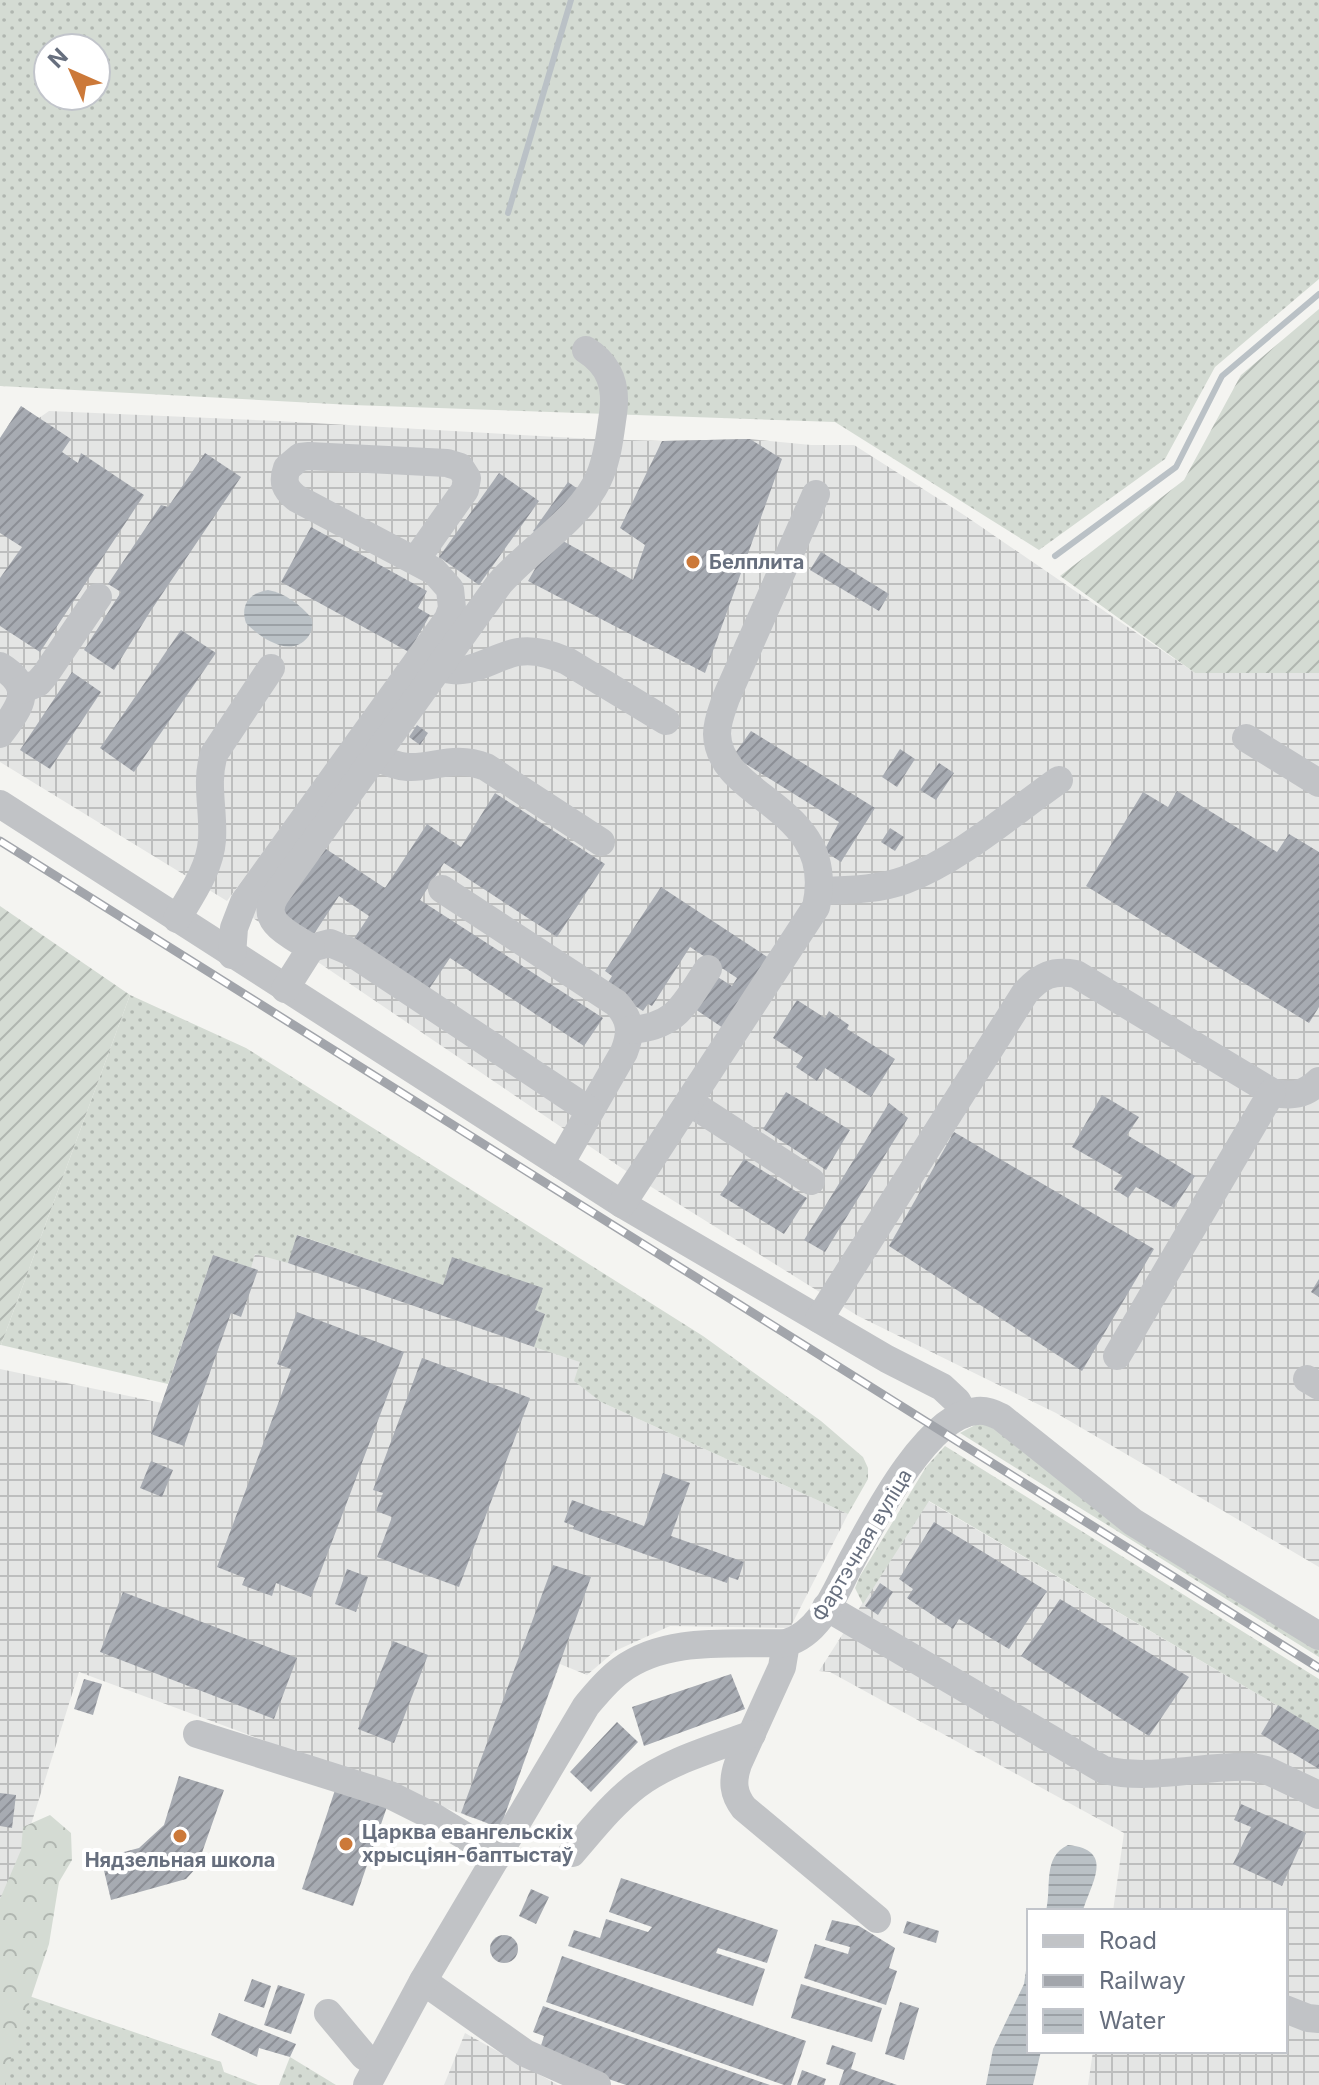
<svg xmlns="http://www.w3.org/2000/svg" width="1319" height="2085" font-family="Inter,sans-serif">
<style>
.industrial{fill:url(#industrial-grid)}
.grass{fill:url(#grass-dots);fill-rule:evenodd}
.forest{fill:url(#forest-crowns)}
.garden{fill:url(#garden-furrows)}
.water{fill:url(#water-rules)}
.lines{fill:none;stroke-linecap:round;stroke-linejoin:round}
.stream{stroke:#bac1c6;stroke-width:6}
.building{fill:url(#building-hatch)}
.minor{stroke:#c1c3c6;stroke-width:28}
.rail-casing{stroke:#a2a5ab;stroke-width:9}
.rail{stroke:#fff;stroke-width:6;stroke-dasharray:18;stroke-linecap:butt}
.poi-dot{fill:#cc7939;stroke:#fff;stroke-width:3}
.labels{text-anchor:middle;dominant-baseline:central;stroke-width:8;stroke-linejoin:round;paint-order:stroke}
.poi-label{font-size:20px;font-weight:bold;fill:#676f7e;stroke:#fff;text-anchor:start}
.street-label{font-size:20px;fill:#676f7e;stroke:#fff}
</style>
<defs>
<pattern id="industrial-grid" width="8" height="8" patternUnits="userSpaceOnUse" patternTransform="scale(2)"><rect width="8" height="8" fill="#e4e5e4"/><path d="M0 4h8M4 0v8" fill="none" stroke="#bdbebe"/></pattern>
<pattern id="grass-dots" width="8" height="8" patternUnits="userSpaceOnUse" patternTransform="scale(2)"><rect width="8" height="8" fill="#d4dbd3"/><path d="M2 2h.1M6 6h.1" fill="none" stroke="#b0b6b0" stroke-width="1.8" stroke-linecap="round"/></pattern>
<pattern id="forest-crowns" width="20" height="18" patternUnits="userSpaceOnUse" patternTransform="scale(2)"><rect width="20" height="18" fill="#d4dbd3"/><path d="M2 6a3 3 0 1 1 6 0M12 15a3 3 0 1 1 6 0" fill="none" stroke="#b0b6b0"/></pattern>
<pattern id="garden-furrows" width="10" height="10" patternUnits="userSpaceOnUse" patternTransform="scale(2)"><rect width="10" height="10" fill="#d4dbd3"/><path d="M-1 1l2-2M0 10L10 0M9 11l2-2" fill="none" stroke="#b0b6b0"/></pattern>
<pattern id="water-rules" width="6" height="5" patternUnits="userSpaceOnUse" patternTransform="scale(2)"><rect width="6" height="5" fill="#bac1c6"/><path d="M0 2.5h6" fill="none" stroke="#9ba1a6"/></pattern>
<pattern id="building-hatch" width="6" height="6" patternUnits="userSpaceOnUse" patternTransform="scale(2)"><rect width="6" height="6" fill="#a7abb2"/><path d="M-1 1l2-2M0 6l6-6M5 7l2-2" fill="none" stroke="#8c8f96"/></pattern>
</defs>
<rect width="100%" height="100%" fill="#f4f4f1"/>
<g class="industrial">
<path d="M21 406 39 418 49 411 278 421 593 439 663 441 750 439 811 445H854L964 515 1195 673H1319V1567L1056 1413 858 1316 629 1173 250 916 409 653 227 901 0 762V438Z"/>
<path d="M297 1235 442 1284 452 1257 545 1314 580 1362 601 1402 848 1514 790 1628 670 1626 615 1651 587 1675 560 1664 500 1828 79 1672 0 1923V1369L162 1403 213 1255 250 1268 255 1254Z"/>
<path d="M928 1501 1319 1730V2085H1088L1093 2051H1285V1911H1113L1124 1833 830 1672 819 1671Z"/>
<path d="M465 2033 558 2085H444Z"/>
</g>
<g class="grass">
<path d="M0 0H1319V279L1215 367 1165 459 1039 550 835 422 352 405 0 386ZM48 48H96V96H48Z"/>
<path d="M130 995 246 1048 703 1336 821 1421 863 1457 868 1468V1479L848 1514 601 1402 574 1381 580 1362 534 1347 545 1314 535 1310 452 1258 443 1285 298 1235 288 1263 255 1254 251 1268 213 1255 168 1384 1 1345Z"/>
<path d="M979 1423 990 1426 1319 1645V1657L960 1433Z"/>
<path d="M945 1446 1319 1679V1730L929 1501 863 1604 855 1588 860 1576 926 1467Z"/>
<path d="M0 1986 221 2062 224 2072 258 2085H0Z"/>
<path d="M290 2057 336 2085H279Z"/>
</g>
<path class="forest" d="M50 1815 71 1833 72 1860 59 1882 49 1944 5 2076V2085H0V1899L21 1850 23 1827Z"/>
<g class="garden">
<path d="M1319 309V673H1195L1060 576 1184 480 1241 375Z"/>
<path d="M0 906 130 995 1 1345H0Z"/>
</g>
<g class="water">
<path d="M268 590C285 593 301 605 312 619 313 626 312 631 308 637 291 659 260 638 246 623 240 605 249 593 268 590Z"/>
<path d="M1068 1845C1116 1850 1091 1883 1083 1911H1046C1052 1887 1042 1857 1068 1845Z"/>
<path d="M1029 1950V2051H1041L1033 2085H986L993 2049 1024 1984Z"/>
</g>
<g class="lines">
<g class="stream">
<path d="M508 213 571 0"/>
<path d="M1055 556 1176 467 1222 376 1319 294"/>
</g>
</g>
<g class="building">
<path d="M21 406 71 439 62 452 78 463 81 453 144 495 40 652 0 626V578L22 547 0 533V438Z"/>
<path d="M750 439 782 459 705 673 528 581 554 536 633 580 645 545 620 528 662 441Z"/>
<path d="M205 453 241 477 150 612 114 670 84 650 121 592 108 584 161 505 168 507Z"/>
<path d="M499 473 539 501 479 585 439 557Z"/>
<path d="M568 482 578 489 543 538 533 531Z"/>
<path d="M311 527 427 591 418 608 430 615 409 652 281 582Z"/>
<path d="M821 552 889 594 879 611 810 570Z"/>
<path d="M181 630 216 653 134 772 100 748Z"/>
<path d="M72 672 101 692 50 769 20 750Z"/>
<path d="M417 725 428 733 420 745 409 737Z"/>
<path d="M751 731 875 808 841 862 824 851 839 822 733 756Z"/>
<path d="M900 749 915 759 897 787 882 777Z"/>
<path d="M939 763 954 773 936 800 920 790Z"/>
<path d="M1177 791 1277 852 1289 834 1319 852V1007L1309 1023 1086 886 1143 792 1168 807Z"/>
<path d="M495 793 605 864 557 937 444 863 420 900 603 1018 584 1046 450 958 429 989 353 940 369 916 339 896 310 940 274 917 320 845 385 888 427 824 461 847Z"/>
<path d="M890 828 904 837 895 851 881 842Z"/>
<path d="M661 887 772 960 726 1030 695 1009 716 976 732 986 737 978 690 947 652 1006 648 1004 643 1011 605 987 612 976 605 971Z"/>
<path d="M797 1000 825 1018 829 1011 849 1025 847 1029 895 1059 871 1097 825 1068 817 1081 796 1067 803 1057 773 1038Z"/>
<path d="M786 1092 850 1130 826 1170 763 1129Z"/>
<path d="M1102 1095 1139 1117 1127 1135 1195 1176 1174 1208 1136 1187 1128 1198 1114 1189 1123 1176 1072 1147Z"/>
<path d="M889 1103 908 1118 825 1252 804 1240Z"/>
<path d="M954 1132 1154 1249 1082 1371 889 1246Z"/>
<path d="M744 1159 807 1198 784 1234 720 1195Z"/>
<path d="M297 1235 443 1285 452 1257 543 1288 535 1310 545 1314 534 1347 288 1263Z"/>
<path d="M213 1255 258 1270 241 1317 231 1313 184 1446 151 1434Z"/>
<path d="M1319 1279V1297L1311 1292Z"/>
<path d="M297 1312 404 1352 311 1597 276 1583 272 1596 242 1585 245 1578 217 1567 291 1369 277 1364Z"/>
<path d="M422 1358 530 1398 459 1587 377 1557 392 1517 376 1511 383 1493 373 1490Z"/>
<path d="M151 1461 173 1470 162 1497 140 1488Z"/>
<path d="M663 1473 690 1483 671 1536 744 1562 738 1580 729 1577 727 1583 573 1529 574 1526 564 1522 572 1500 644 1526Z"/>
<path d="M934 1522 1047 1591 1009 1649 959 1619 953 1629 907 1598 913 1589 899 1579Z"/>
<path d="M553 1565 591 1577 500 1828 461 1813Z"/>
<path d="M347 1569 368 1577 356 1612 335 1604Z"/>
<path d="M880 1583 893 1592 878 1615 865 1606Z"/>
<path d="M123 1592 297 1658 274 1719 100 1652Z"/>
<path d="M1060 1599 1189 1677 1149 1736 1021 1656Z"/>
<path d="M393 1641 428 1655 394 1743 358 1729Z"/>
<path d="M731 1674 745 1709 644 1746 632 1707Z"/>
<path d="M84 1679 102 1684 93 1715 74 1709Z"/>
<path d="M1278 1705 1319 1730V1769L1261 1734Z"/>
<path d="M617 1722 638 1742 591 1792 570 1772Z"/>
<path d="M179 1776 224 1790 197 1867 186 1879 111 1900 101 1858 139 1848 164 1825Z"/>
<path d="M338 1781 390 1798 353 1906 302 1889Z"/>
<path d="M0 1793 16 1795 12 1828 0 1826Z"/>
<path d="M1241 1804 1306 1833 1282 1886 1233 1864 1251 1827 1234 1820Z"/>
<path d="M621 1878 778 1930 767 1963 718 1948 716 1953 765 1969 753 2006 568 1946 574 1930 600 1938 606 1919 648 1932 652 1927 609 1912Z"/>
<path d="M531 1889 549 1897 536 1924 519 1916Z"/>
<path d="M832 1920 859 1926 895 1948 889 1968 897 1971 886 2005 804 1978 815 1944 848 1954 850 1947 825 1940Z"/>
<path d="M907 1921 939 1931 936 1943 903 1933Z"/>
<circle cx="504" cy="1949" r="14"/>
<path d="M562 1956 806 2041 791 2085H784L546 2002Z"/>
<path d="M252 1979 271 1986 264 2008 244 2001Z"/>
<path d="M801 1984 882 2008 872 2042 791 2018Z"/>
<path d="M278 1985 305 1994 291 2034 264 2025Z"/>
<path d="M900 2002 919 2008 904 2060 885 2054Z"/>
<path d="M543 2006 770 2085H626L538 2055 544 2036 533 2032Z"/>
<path d="M219 2013 296 2044 290 2057 259 2048 257 2057 211 2035Z"/>
<path d="M832 2045 856 2053 851 2069 897 2085H839L844 2070 826 2064Z"/>
<path d="M802 2070 826 2079 824 2085H797Z"/>
</g>
<g class="lines">
<g class="minor">
<path d="M0 666C36 688 20 707 0 734"/>
<path d="M440 667C468 679 491 657 518 652 535 649 551 654 567 661L666 721"/>
<path d="M21 690 38 683 45 675 98 597"/>
<path d="M1246 738 1319 783"/>
<path d="M376 756C420 783 441 750 486 767L601 842"/>
<path d="M0 804 622 1204 887 1359 942 1387 957 1401 964 1414"/>
<path d="M442 889 616 1003C631 1019 632 1032 624 1052L560 1164"/>
<path d="M820 891C848 890 878 890 905 880 959 860 1012 813 1059 780"/>
<path d="M177 919C191 895 210 869 212 840 214 810 205 783 214 754L271 668"/>
<path d="M311 948 330 943 349 951 590 1111"/>
<path d="M232 955 234 928 244 902 448 619 452 608 450 589 434 571 296 498C285 489 282 482 287 468L300 457 309 456 447 463 460 467 467 478 465 490 415 561"/>
<path d="M285 989 311 948C291 935 259 923 275 896L499 584C528 550 584 516 600 475 608 456 610 434 613 414 617 387 610 365 586 350"/>
<path d="M630 1030C677 1027 684 1004 708 969"/>
<path d="M689 1102 811 1181"/>
<path d="M622 1204 816 907C839 805 719 801 717 734 717 721 722 710 726 698L816 494"/>
<path d="M819 1319 1025 993C1041 975 1053 970 1076 974L1272 1092C1291 1097 1305 1095 1319 1081"/>
<path d="M1117 1356 1272 1092"/>
<path d="M1307 1379 1319 1386"/>
<path d="M826 1607 1104 1770C1153 1781 1202 1765 1252 1767L1266 1770 1319 1795"/>
<path d="M786 1643 782 1667 738 1764C732 1781 733 1794 744 1808L877 1919"/>
<path d="M197 1734 390 1795 432 1816 498 1856"/>
<path d="M572 1853C592 1830 612 1804 637 1785 671 1760 713 1749 752 1734"/>
<path d="M423 1981 525 2053 597 2085"/>
<path d="M1285 2009 1308 2018 1319 2019"/>
<path d="M328 2013 364 2056 377 2064"/>
<path d="M367 2085 423 1981 586 1706C597 1693 607 1680 621 1670 667 1636 732 1645 786 1643 822 1633 836 1589 853 1558 874 1519 928 1414 977 1411 986 1410 993 1413 1001 1417L1133 1522 1319 1636"/>
</g>
<g class="rail-casing">
<path id="rail" d="M0 841 1319 1668"/>
</g>
<use href="#rail" class="rail"/>
</g>
<g class="poi-dot">
<circle cx="693" cy="562" r="8"/>
<circle cx="180" cy="1836" r="8"/>
<circle cx="346" cy="1844" r="8"/>
</g>
<g class="labels">
<g class="poi-label">
<text x="709" y="562">Белплита</text>
<text x="362" y="1832">Царква евангельскіх<tspan x="362" dy="23">хрысціян-баптыстаў</tspan></text>
<text x="180" y="1860" text-anchor="middle">Нядзельная школа</text>
</g>
<g class="street-label">
<text transform="translate(862 1545) rotate(-59)">Фартэчная вуліца</text>
</g>
</g>
<rect x="1027" y="1909" width="260" height="144" fill="#ffffff" stroke="#c2c5cb" stroke-width="2"/>
<rect x="1043" y="1935" width="40" height="12" fill="#c1c3c6" stroke="#c2c5cb" stroke-width="2"/>
<text x="1099" y="1949" font-size="24" fill="#676f7e">Road</text>
<rect x="1043" y="1975" width="40" height="12" fill="#a2a5ab" stroke="#c2c5cb" stroke-width="2"/>
<text x="1099" y="1989" font-size="24" fill="#676f7e">Railway</text>
<rect x="1043" y="2009" width="40" height="24" fill="url(#water-rules)" stroke="#c2c5cb" stroke-width="2"/>
<text x="1099" y="2029" font-size="24" fill="#676f7e">Water</text>
<g transform="translate(72 72) rotate(315)"><circle r="38" fill="#ffffff" stroke="#c2c5cb" stroke-width="2"/>
<path d="M0-6L14 30L0 20L-14 30Z" fill="#cc7939"/>
<text y="-12" font-size="22" font-weight="bold" text-anchor="middle" fill="#676f7e">N</text>
</g>
</svg>
